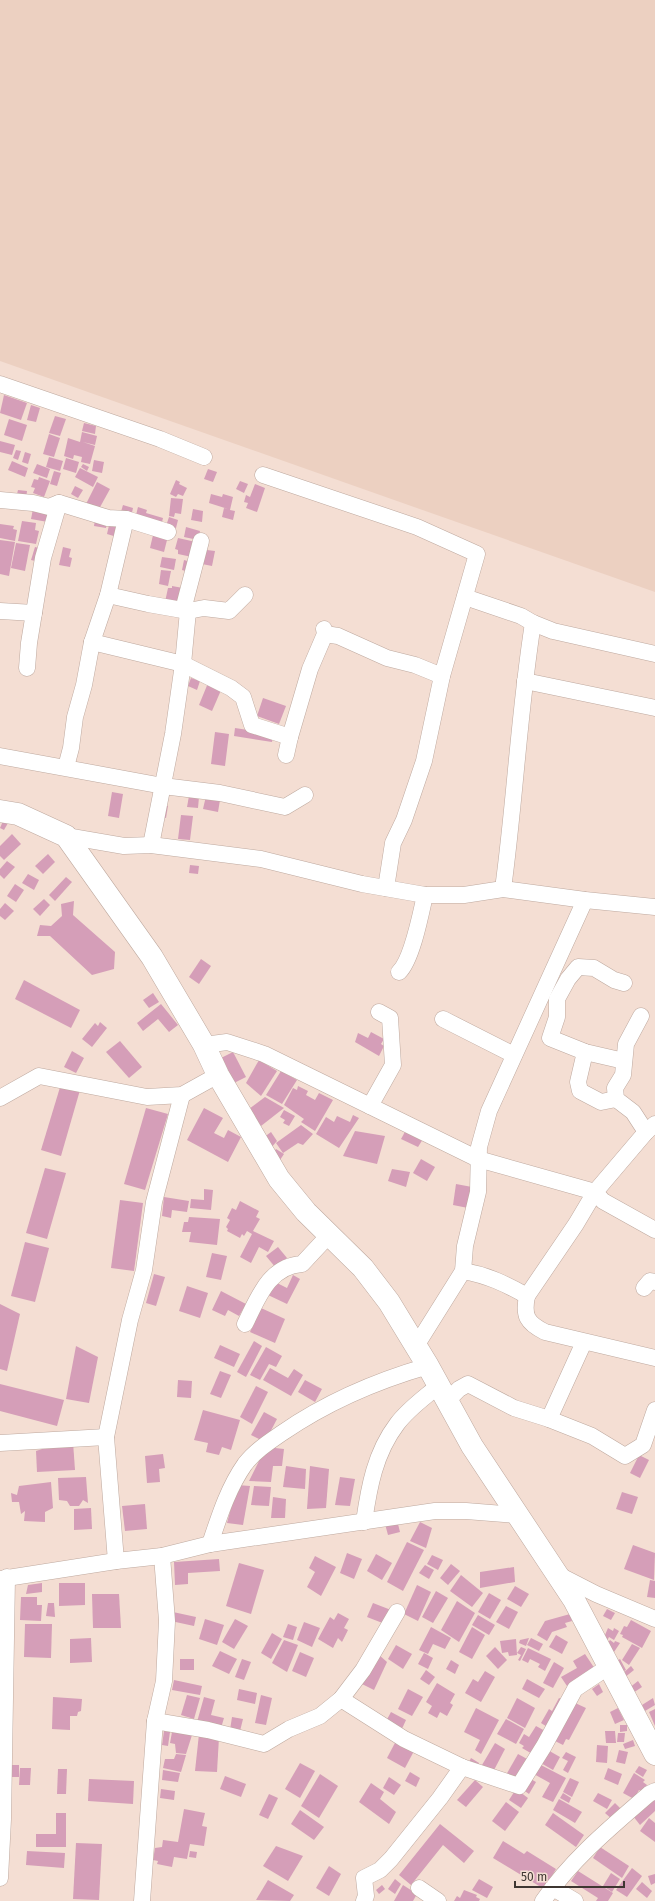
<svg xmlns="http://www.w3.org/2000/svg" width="655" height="1901" font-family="'Fira Sans',sans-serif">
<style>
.built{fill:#ecd0c1}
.building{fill:#d59eb8}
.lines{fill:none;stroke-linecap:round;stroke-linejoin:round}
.street-casing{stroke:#bea99f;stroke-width:17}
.secondary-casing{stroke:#bea99f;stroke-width:23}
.street{stroke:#fff;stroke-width:16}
.secondary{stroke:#fff;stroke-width:22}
</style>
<rect width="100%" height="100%" fill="#f4ded3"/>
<path class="built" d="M0 0H655V592L0 361Z"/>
<g class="building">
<path d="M4 395 27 403 21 420 0 413Z"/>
<path d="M31 405 40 408 36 422 27 420Z"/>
<path d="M55 416 66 419 60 436 49 433Z"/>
<path d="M9 419 27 425 22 441 4 435Z"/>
<path d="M84 423 96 426 95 434 82 431Z"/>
<path d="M82 432 97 436 95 445 83 442 95 446 90 464 81 462 82 457 74 455 73 459 64 456 68 438 80 442Z"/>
<path d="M49 434 60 438 54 457 43 454Z"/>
<path d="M0 441 15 445 12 455 0 452Z"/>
<path d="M16 450 21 451 18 460 13 458Z"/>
<path d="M25 452 31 454 28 464 22 462Z"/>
<path d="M49 457 63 461 60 471 46 467Z"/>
<path d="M66 458 79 462 76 473 63 469Z"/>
<path d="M94 460 104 462 102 473 92 471Z"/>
<path d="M12 461 28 468 25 477 8 470Z"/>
<path d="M37 464 50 469 47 478 33 473Z"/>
<path d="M83 464 89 467 87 471 81 467Z"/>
<path d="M80 468 98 477 93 487 75 477Z"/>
<path d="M208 469 217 472 213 482 204 479Z"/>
<path d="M54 471 61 473 57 486 50 484Z"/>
<path d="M39 477 50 481 44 497 33 493 35 488 31 487 34 479 38 480Z"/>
<path d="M176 480 180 482 179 484 187 488 183 496 178 494 176 497 170 494Z"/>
<path d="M240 481 248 484 244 493 236 489Z"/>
<path d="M97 482 110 489 99 509 85 506Z"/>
<path d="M255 484 265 488 257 512 246 508 248 503 244 502 246 495 250 497Z"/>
<path d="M75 486 83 490 78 498 71 494Z"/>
<path d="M18 490 27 491 26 499 16 498Z"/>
<path d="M211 494 222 497 223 494 233 497 230 510 235 511 233 520 222 517 224 508 228 509 209 503Z"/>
<path d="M171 498 183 499 181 514 175 513 174 517 169 516Z"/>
<path d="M123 505 133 508 131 517 120 515Z"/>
<path d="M138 507 147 510 146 513 163 518 161 526 135 519Z"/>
<path d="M33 509 61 516 59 524 31 519Z"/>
<path d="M193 509 203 511 202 522 191 520Z"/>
<path d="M169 517 178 520 176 528 166 526Z"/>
<path d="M95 519 107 521 106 528 94 526Z"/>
<path d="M22 521 36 523 35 530 39 531 36 544 18 541Z"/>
<path d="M110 521 129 525 117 537 107 534Z"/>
<path d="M0 524 14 526 13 529 17 530 15 541 0 538Z"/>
<path d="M186 527 200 531 198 540 184 537Z"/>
<path d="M153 535 168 536 164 552 150 548Z"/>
<path d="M178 538 196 542 192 557 178 554V550L175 549Z"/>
<path d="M0 540 15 542 9 576 0 574Z"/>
<path d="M16 543 30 545 25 571 11 568Z"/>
<path d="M35 547 50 551 47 564 31 560Z"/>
<path d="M63 547 71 549 69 557 72 558 70 567 59 565Z"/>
<path d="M199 549 215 551 212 566 197 563Z"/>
<path d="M162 557 176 559 174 570 160 567Z"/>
<path d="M184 560 191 562 189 572 182 570Z"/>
<path d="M161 570 171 571 168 586 159 584Z"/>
<path d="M172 586 183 588 180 605 165 602 168 588H172Z"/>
<path d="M191 678 200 681 197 690 188 686Z"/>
<path d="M208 683 222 688 212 711 199 705Z"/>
<path d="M263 698 286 706 279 724 257 716Z"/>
<path d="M235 728 273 734 272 742 234 736Z"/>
<path d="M215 732 229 734 225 766 211 764Z"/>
<path d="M112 792 123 794 119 818 108 816Z"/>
<path d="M189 796 199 797 198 808 187 807Z"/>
<path d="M206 796 220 800 218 812 203 809Z"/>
<path d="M163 805 168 806 166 818 160 817Z"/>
<path d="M181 815 193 816 190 840 178 839Z"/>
<path d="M3 821 8 823 4 830 0 828Z"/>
<path d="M12 834 21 844 4 860 0 856V846Z"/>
<path d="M48 854 55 862 43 874 35 866Z"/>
<path d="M7 861 15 867 4 879 0 875V869Z"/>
<path d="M190 865 199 866 198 874 189 873Z"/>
<path d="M28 874 39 880 34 890 22 883Z"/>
<path d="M66 877 72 882 55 901 49 895Z"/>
<path d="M15 884 24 890 16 902 7 896Z"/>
<path d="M44 899 50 905 40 916 33 909Z"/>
<path d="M74 901 73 915 115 952 114 969 92 975 50 936H37L40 925 51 926 62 916 61 904Z"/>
<path d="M5 903 14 911 5 920 0 916V909Z"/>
<path d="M201 959 211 966 199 984 189 977Z"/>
<path d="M24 980 80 1010 71 1028 15 999Z"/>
<path d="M153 993 159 1002 149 1008 143 1000Z"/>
<path d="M161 1004 178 1025 169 1032 158 1019 143 1031 137 1023Z"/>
<path d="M100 1022 107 1028 92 1047 82 1039 95 1023 98 1026Z"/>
<path d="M371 1032 384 1039 381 1044 384 1046 379 1056 355 1042 358 1033 368 1038Z"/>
<path d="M120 1041 142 1067 129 1078 106 1052Z"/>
<path d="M72 1051 84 1058 76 1073 64 1067Z"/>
<path d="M233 1052 246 1077 234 1083 221 1058Z"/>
<path d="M259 1060 277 1071 261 1096 246 1083Z"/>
<path d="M281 1071 297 1080 282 1104 266 1095Z"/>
<path d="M61 1084 80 1090 61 1156 41 1150Z"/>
<path d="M298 1086 308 1091 306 1095 315 1100 319 1093 333 1100 315 1131 301 1122 304 1119 284 1105 293 1088 297 1090Z"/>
<path d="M265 1097 284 1108 261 1126 249 1109Z"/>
<path d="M146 1108 168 1114 145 1190 124 1184Z"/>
<path d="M204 1108 223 1118 214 1133 224 1138 228 1130 241 1137 228 1162 187 1140Z"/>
<path d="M284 1110 295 1116 289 1126 283 1123 285 1120 280 1117Z"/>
<path d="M353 1115 359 1118 339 1148 316 1134 326 1117 334 1122 337 1116 350 1122Z"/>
<path d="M301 1125 313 1134 303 1145 298 1143 283 1153 276 1143Z"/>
<path d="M406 1130 423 1139 418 1147 401 1139Z"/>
<path d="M355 1131 385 1136 377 1164 343 1156Z"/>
<path d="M271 1132 277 1141 270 1149 263 1138Z"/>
<path d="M276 1149 284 1154 280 1160 272 1154Z"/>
<path d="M421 1159 435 1167 427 1181 413 1173Z"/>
<path d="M45 1168 66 1173 47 1239 26 1233Z"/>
<path d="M392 1169 410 1172 406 1187 388 1181Z"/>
<path d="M456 1184 472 1187 468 1208 453 1205Z"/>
<path d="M204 1189 213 1190 211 1210 190 1208 191 1199 204 1200Z"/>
<path d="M164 1197 189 1201 187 1212 172 1210 171 1218 162 1216Z"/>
<path d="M120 1200 143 1203 134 1271 111 1268Z"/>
<path d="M240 1201 259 1211 256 1217 260 1219 253 1231 274 1241 268 1252 259 1247 251 1263 240 1257 252 1234 247 1231 244 1236 242 1234 240 1238 227 1231 228 1229 226 1227 230 1220 227 1218 232 1208 236 1210Z"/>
<path d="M189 1217 220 1219 217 1245 189 1242 191 1232H182L184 1222H188Z"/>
<path d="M25 1242 49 1248 35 1302 11 1296Z"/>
<path d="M278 1247 287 1258 276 1268 266 1256Z"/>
<path d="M212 1253 227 1256 221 1280 206 1277Z"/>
<path d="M154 1274 165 1277 156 1306 146 1303Z"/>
<path d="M293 1275 300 1279 287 1304 268 1295 275 1282 287 1288Z"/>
<path d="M187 1286 208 1293 200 1318 179 1311Z"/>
<path d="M221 1291 246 1304 239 1316 228 1310 225 1316 212 1310Z"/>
<path d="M0 1304 20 1314 7 1371 0 1369Z"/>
<path d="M261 1308 285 1319 275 1343 250 1332Z"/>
<path d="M254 1341 262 1346 246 1377 237 1372Z"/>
<path d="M220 1345 240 1354 234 1367 214 1358Z"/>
<path d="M76 1346 98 1357 89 1403 66 1399Z"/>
<path d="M266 1347 282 1356 276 1367 269 1364 260 1380 250 1375Z"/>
<path d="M270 1368 288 1378 294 1369 303 1375 291 1396 263 1380Z"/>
<path d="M220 1371 231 1375 221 1398 210 1394Z"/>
<path d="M178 1380 192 1381 191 1398 177 1397Z"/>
<path d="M305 1380 322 1389 315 1402 298 1392Z"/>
<path d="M0 1384 64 1400 57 1426 0 1411Z"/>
<path d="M256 1386 268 1392 252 1424 240 1417Z"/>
<path d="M203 1410 240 1420 231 1450 222 1447 219 1455 206 1452 208 1443 194 1440Z"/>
<path d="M264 1412 277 1419 265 1442 251 1435Z"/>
<path d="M73 1442 75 1470 37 1472 36 1451 45 1448Z"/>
<path d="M266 1447 284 1449 282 1466H273L271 1482 249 1481Z"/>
<path d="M163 1454 165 1468 159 1469 160 1482 147 1483 145 1456Z"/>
<path d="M639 1455 649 1460 640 1478 630 1473Z"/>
<path d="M286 1466 306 1469 305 1489 283 1487Z"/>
<path d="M310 1466 329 1469 326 1508 307 1509Z"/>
<path d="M86 1477 88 1503 83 1500 79 1506H70L67 1501 59 1500 58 1478Z"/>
<path d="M340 1477 355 1479 350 1506 335 1505Z"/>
<path d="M51 1482 53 1508 45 1512V1522L24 1521 25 1511 21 1514 19 1502H12L11 1493 17 1495 19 1486Z"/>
<path d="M237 1485 250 1486 243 1525 227 1523Z"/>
<path d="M254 1486 271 1487 269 1506 251 1505Z"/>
<path d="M622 1492 638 1497 632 1514 616 1509Z"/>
<path d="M273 1497 286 1499 285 1518H271Z"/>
<path d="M145 1504 147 1529 125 1531 122 1506Z"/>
<path d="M91 1508 92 1529 74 1530V1509Z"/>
<path d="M397 1520 400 1532 388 1535 385 1524Z"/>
<path d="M420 1522 432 1528 426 1548 410 1541Z"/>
<path d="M407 1542 424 1550 403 1591 387 1582Z"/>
<path d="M633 1545 655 1553 654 1580 624 1569Z"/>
<path d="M347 1553 362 1559 354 1579 340 1573Z"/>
<path d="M376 1554 392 1563 382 1580 367 1571Z"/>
<path d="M432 1555 443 1560 438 1570 427 1564Z"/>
<path d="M315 1556 336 1567 321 1596 307 1587 315 1572 309 1568Z"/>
<path d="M219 1559 220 1571 188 1573V1584L175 1585 174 1562Z"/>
<path d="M239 1563 264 1570 251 1614 226 1606Z"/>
<path d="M451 1564 460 1571 448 1585 440 1578Z"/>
<path d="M425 1565 434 1570 429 1579 419 1573Z"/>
<path d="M514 1567 515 1582 480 1588V1572Z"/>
<path d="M461 1575 483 1593 472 1607 450 1591Z"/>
<path d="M650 1580 655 1581V1598L647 1597Z"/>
<path d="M42 1583V1592L26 1594 28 1585Z"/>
<path d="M59 1583H85V1605L59 1606Z"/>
<path d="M417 1585 431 1592 418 1621 404 1614Z"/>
<path d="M515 1586 529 1594 521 1607 507 1599Z"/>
<path d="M436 1591 448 1598 433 1623 422 1617Z"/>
<path d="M489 1593 501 1600 490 1619 478 1612Z"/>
<path d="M92 1594H119L121 1628H93Z"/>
<path d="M21 1597H37V1605H42L41 1621 20 1620Z"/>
<path d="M457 1601 475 1613 459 1642 441 1630Z"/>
<path d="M48 1603H54L55 1617 46 1616Z"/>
<path d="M373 1603 391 1610 385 1624 367 1617Z"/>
<path d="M506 1606 518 1612 509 1629 496 1622Z"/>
<path d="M607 1609 615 1613 611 1620 603 1616Z"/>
<path d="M173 1612 196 1617 194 1626 171 1621Z"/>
<path d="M338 1613 349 1619 344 1628 348 1630 342 1642 338 1638 333 1648 318 1639 330 1617 334 1620Z"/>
<path d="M570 1614 572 1621 565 1623 567 1627 552 1632 547 1641 537 1635 545 1621Z"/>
<path d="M478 1615 495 1625 489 1635 472 1625Z"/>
<path d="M205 1619 224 1625 217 1645 199 1639Z"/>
<path d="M235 1619 248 1626 234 1649 222 1642Z"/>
<path d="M631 1620 651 1631 642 1648 622 1637 623 1635 620 1634 624 1626 627 1627Z"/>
<path d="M304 1622 320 1628 312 1647 297 1640Z"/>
<path d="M25 1624H52L51 1658 24 1657Z"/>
<path d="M288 1624 297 1627 293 1640 283 1637Z"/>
<path d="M431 1627 451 1638 445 1649 433 1644 428 1654 419 1650Z"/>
<path d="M472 1627 485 1635 472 1659 459 1652Z"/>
<path d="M608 1628 613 1631 614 1628 619 1631 614 1640 609 1637 607 1641 605 1635Z"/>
<path d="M272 1633 282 1639 271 1659 261 1653Z"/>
<path d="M556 1635 568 1642 562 1654 549 1647Z"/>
<path d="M91 1638 92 1662 70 1663V1639Z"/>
<path d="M529 1638 526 1646 519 1643 520 1640Z"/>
<path d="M531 1638 543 1644 539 1651 527 1645Z"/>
<path d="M516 1639 517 1655 509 1656 508 1652 502 1653 500 1641Z"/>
<path d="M284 1640 298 1645 287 1672 272 1663Z"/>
<path d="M610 1640 614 1643 615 1641 620 1643 614 1652 605 1646Z"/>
<path d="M632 1644 640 1648 629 1665 622 1660Z"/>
<path d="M396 1645 412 1654 403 1669 388 1659Z"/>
<path d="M495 1647 507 1660 498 1669 486 1656Z"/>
<path d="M521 1647 526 1649 520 1661 518 1660 521 1655 517 1653Z"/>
<path d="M528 1648 551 1659 545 1671 538 1667 540 1664 530 1659 528 1663 522 1660Z"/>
<path d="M220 1651 237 1659 229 1674 212 1666Z"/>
<path d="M300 1652 314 1658 306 1677 292 1671Z"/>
<path d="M424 1653 433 1658 428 1669 418 1664Z"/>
<path d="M378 1654 387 1662 374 1690 362 1684Z"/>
<path d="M585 1654 595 1669 567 1686 561 1677 577 1668 573 1661Z"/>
<rect x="180" y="1659" width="14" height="11"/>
<path d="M242 1659 251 1662 244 1680 235 1677Z"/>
<path d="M620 1659 626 1670 619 1674 613 1663Z"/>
<path d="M451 1660 459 1665 455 1674 446 1669Z"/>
<path d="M554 1662 564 1668 553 1688 543 1683Z"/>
<path d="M631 1666 634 1670 624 1678 621 1675Z"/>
<path d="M426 1670 435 1677 429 1685 420 1679Z"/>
<path d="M485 1671 495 1677 481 1702 465 1693 473 1679 478 1682Z"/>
<path d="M527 1679 545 1689 539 1698 522 1689Z"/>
<path d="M174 1680 202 1686 200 1695 172 1690Z"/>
<path d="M638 1681 642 1687 633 1693 629 1688Z"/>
<path d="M437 1683 455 1694 450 1703 453 1705 447 1716 440 1712 437 1718 428 1713 432 1706 426 1702Z"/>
<path d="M599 1684 603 1692 597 1696 592 1689Z"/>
<path d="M239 1689 257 1693 255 1704 237 1700Z"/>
<path d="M408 1689 423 1697 412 1716 398 1709Z"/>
<path d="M187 1695 200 1698 194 1719 181 1715Z"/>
<path d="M261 1695 272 1698 266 1725 255 1723Z"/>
<path d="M53 1697 82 1699 81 1711 78 1712 77 1716H70V1730L52 1729Z"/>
<path d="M204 1697 215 1700 211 1715 224 1718 221 1728 197 1722Z"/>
<path d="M517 1698 535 1708 525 1728 507 1718Z"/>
<path d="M559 1698 564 1700 549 1728 541 1723 549 1709 552 1711Z"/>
<path d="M653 1698 655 1705 645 1711 642 1705Z"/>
<path d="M573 1702 586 1708 569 1740 566 1739 563 1745 553 1740Z"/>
<path d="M476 1708 499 1720 481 1754 475 1750 480 1740 464 1732Z"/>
<path d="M618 1708 624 1720 615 1724 610 1712Z"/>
<path d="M655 1709V1726L649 1712Z"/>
<path d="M391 1712 406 1720 400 1733 384 1725Z"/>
<path d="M232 1717 243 1719 240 1731 230 1730Z"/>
<path d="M506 1719 524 1729 516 1744 497 1734Z"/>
<path d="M620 1725H627V1731L620 1732Z"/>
<path d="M536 1726 547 1732 534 1755 522 1748 524 1746 519 1743 524 1734 529 1737Z"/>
<path d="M164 1731 170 1732 168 1746 162 1745Z"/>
<path d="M605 1731H615L616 1743H606Z"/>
<path d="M172 1732 192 1735 186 1754 176 1753 175 1744 170 1743Z"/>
<path d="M618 1733H625L624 1742H617Z"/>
<path d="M199 1734 219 1737 217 1772 195 1771Z"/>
<path d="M633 1740 635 1746 625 1749 623 1744Z"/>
<path d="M396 1741 414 1751 405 1768 387 1758Z"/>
<path d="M495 1743 505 1749 493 1772 482 1765Z"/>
<path d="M597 1745 608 1746 607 1763 596 1762Z"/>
<path d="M546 1749 560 1757 553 1770 539 1762Z"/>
<path d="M619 1750 628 1752 625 1764 616 1762Z"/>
<path d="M566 1752 576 1757 568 1773 563 1770 568 1761 562 1758Z"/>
<path d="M176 1754 186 1755 181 1772 163 1768 165 1759H174Z"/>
<path d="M518 1754 529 1760 517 1781 506 1775Z"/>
<path d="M471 1758 479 1763 476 1769 468 1764Z"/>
<path d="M300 1763 315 1771 300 1798 285 1789Z"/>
<path d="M537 1763 566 1778 553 1802 542 1797 550 1783 532 1773Z"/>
<path d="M12 1765H19V1777H11Z"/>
<path d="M639 1766 647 1770 643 1777 635 1772Z"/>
<path d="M20 1768H31L30 1785H19Z"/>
<path d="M608 1768 622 1774 618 1785 604 1779Z"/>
<path d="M58 1769H67L66 1794H57Z"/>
<path d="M163 1770 180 1773 178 1782 162 1780Z"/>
<path d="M410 1772 420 1778 416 1787 405 1781Z"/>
<path d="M634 1773 645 1780 643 1782 647 1785 643 1792 639 1790 634 1799 623 1793Z"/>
<path d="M320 1774 338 1786 319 1818 301 1806Z"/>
<path d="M225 1776 246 1784 241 1797 220 1789Z"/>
<path d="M389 1777 401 1785 394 1795 383 1788Z"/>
<path d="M529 1778 536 1782 529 1794 522 1789Z"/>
<path d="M570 1778 579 1782 572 1797 563 1792Z"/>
<path d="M89 1779 134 1781 133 1804 88 1801Z"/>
<path d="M475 1780 483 1787 466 1807 457 1800Z"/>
<path d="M371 1783 384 1792 380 1799 396 1812 389 1824 359 1802Z"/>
<path d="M161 1789 175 1791 174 1800 160 1798Z"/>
<path d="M516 1789 528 1798 521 1808 509 1800Z"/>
<path d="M563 1793 571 1798 569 1803 560 1798Z"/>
<path d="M598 1793 612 1800 607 1809 593 1801Z"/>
<path d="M269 1794 278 1798 268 1819 259 1815Z"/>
<path d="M559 1799 582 1812 575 1823 553 1810Z"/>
<path d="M655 1799V1811L640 1825 633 1816Z"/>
<path d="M506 1802 519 1812 505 1831 492 1821Z"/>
<path d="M615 1803 622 1810 613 1820 605 1813Z"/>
<path d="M184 1809 205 1813 202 1826 207 1827 204 1846 190 1844 187 1859 174 1857 172 1867 157 1864 158 1861 153 1860 155 1848 162 1847 163 1840 178 1842Z"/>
<path d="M300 1810 324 1827 314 1840 291 1824Z"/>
<path d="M56 1813H66V1847H36V1834H56Z"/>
<path d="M553 1813 584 1835 576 1847 545 1825Z"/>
<path d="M649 1818 655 1823V1842L640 1831Z"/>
<path d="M440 1824 474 1851 464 1863 443 1845 411 1885 399 1875Z"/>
<path d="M503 1841 524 1854 527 1851 556 1869 544 1889 493 1858Z"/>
<path d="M76 1843 102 1844 99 1900 73 1899Z"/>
<path d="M276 1846 303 1856 288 1881 263 1866Z"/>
<path d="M600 1847 629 1866 622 1878 593 1858Z"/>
<path d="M27 1851 65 1853 64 1868 26 1865Z"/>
<path d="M190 1851 197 1852 196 1858 189 1857Z"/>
<path d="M329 1866 341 1874 329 1896 316 1888Z"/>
<path d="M632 1868 642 1876 627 1897 616 1890Z"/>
<path d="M578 1871 613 1893 608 1901H596L598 1898 571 1881Z"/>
<path d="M611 1873 620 1879 612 1892 603 1886Z"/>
<path d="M655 1874V1883L651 1885 648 1876Z"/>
<path d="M395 1879 401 1884 395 1894 388 1889Z"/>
<path d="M479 1879 493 1887 487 1898 472 1890Z"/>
<path d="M268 1880 294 1895 290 1901 256 1900Z"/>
<path d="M642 1882 652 1891 647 1898 636 1889Z"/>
<path d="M382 1885 385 1889 379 1894 376 1890Z"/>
<path d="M403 1885 417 1894 413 1901H394Z"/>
<path d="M464 1890 477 1895 476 1897 480 1899 479 1901H454L457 1896 460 1898Z"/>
</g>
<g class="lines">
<g class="street-casing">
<g id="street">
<path d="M0 384 160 439 204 457"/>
<path d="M263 475 417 527 477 554 442 676 424 761 404 820 393 843 386 888"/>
<path d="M0 500 33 503 49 507 59 503"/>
<path d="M108 595 148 604 188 611 204 608 229 611 245 595"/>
<path d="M465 597 521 616 533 623 553 631 655 654"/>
<path d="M183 610 201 541"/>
<path d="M0 611 34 613"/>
<path d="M325 634 338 636 387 658 415 665 442 676"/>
<path d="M92 642 183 664 231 688 243 697 252 725 290 737"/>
<path d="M27 668 29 643 43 558 59 503 108 518 126 519 168 532"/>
<path d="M525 681 655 708"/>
<path d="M286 755 290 737 310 669 325 634 324 629"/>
<path d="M0 756 163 786 220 793 285 807 305 795"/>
<path d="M66 767 71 748 75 717 84 685 92 642 108 595 126 519"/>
<path d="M66 836 124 846 151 845 261 859 362 884 425 895H464L503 889 585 900 655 907"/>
<path d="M151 845 173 734 183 664 188 611"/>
<path d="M503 889C515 801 519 711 533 623"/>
<path d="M399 972C412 960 421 913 425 895"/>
<path d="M624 983 614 980 594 968 578 967 568 979 557 999V1017L550 1038 585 1052 624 1061"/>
<path d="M641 1016 626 1044 623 1075 615 1088 616 1099 633 1112 646 1132"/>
<path d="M443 1019 514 1055"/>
<path d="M204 1045 227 1042 264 1054 478 1159 595 1192 603 1201 655 1230"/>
<path d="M585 1052 578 1082 580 1091 601 1102 616 1099"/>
<path d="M0 1098 39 1076 147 1097 182 1095 218 1075"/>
<path d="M370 1106 393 1065 390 1018 379 1012"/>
<path d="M463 1271C487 1275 506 1284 527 1296L576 1224 595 1192 646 1132 655 1124"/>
<path d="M644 1288 650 1281 655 1282"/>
<path d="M527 1296C523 1316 527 1323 545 1332L655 1358"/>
<path d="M245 1324C258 1298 269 1266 302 1264L329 1235"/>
<path d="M416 1346 463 1271 465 1246 478 1192 479 1147 489 1111 585 900"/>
<path d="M446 1402 459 1389 468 1384 514 1408 549 1419 592 1436 625 1456 643 1445 655 1410"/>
<path d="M549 1419 584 1342"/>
<path d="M0 1443 106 1437"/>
<path d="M364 1522C369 1487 375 1453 397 1424 408 1409 424 1398 438 1386"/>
<path d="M210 1544C219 1517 228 1488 245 1464 255 1451 269 1442 282 1433 327 1402 376 1381 428 1366"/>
<path d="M116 1561 106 1437 130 1320 144 1270 154 1202 182 1095"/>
<path d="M559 1575 596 1594 655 1619"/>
<path d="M0 1579 116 1561 162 1556 210 1544 435 1511H466L517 1515"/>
<path d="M341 1699 404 1739 462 1767 519 1786 544 1746 575 1689 608 1667"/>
<path d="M155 1721 208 1730 264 1744 289 1729 320 1716 341 1699 363 1670 397 1612"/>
<path d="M0 1878 3 1819 7 1577"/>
<path d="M419 1888 438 1901"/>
<path d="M553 1888 575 1901"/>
<path d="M142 1901 155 1721 164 1681 167 1621 162 1556"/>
<path d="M364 1901 366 1896 364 1878 380 1870 391 1859 440 1798 462 1767"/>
<path d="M543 1901C572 1859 611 1827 649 1794L655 1791"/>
</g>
</g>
<g class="secondary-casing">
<path id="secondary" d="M0 811 18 814 66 836 152 957 204 1045 218 1075 279 1179 306 1212 363 1268 389 1302 428 1366 472 1446 574 1600 655 1754"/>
</g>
<use href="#street" class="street"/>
<use href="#secondary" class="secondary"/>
</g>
<path d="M515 1881v6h109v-6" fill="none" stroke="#3e3631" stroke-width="2"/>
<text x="521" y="1881" font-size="12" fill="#3e3631" stroke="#f4ded3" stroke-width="3" paint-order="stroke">50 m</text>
</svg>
